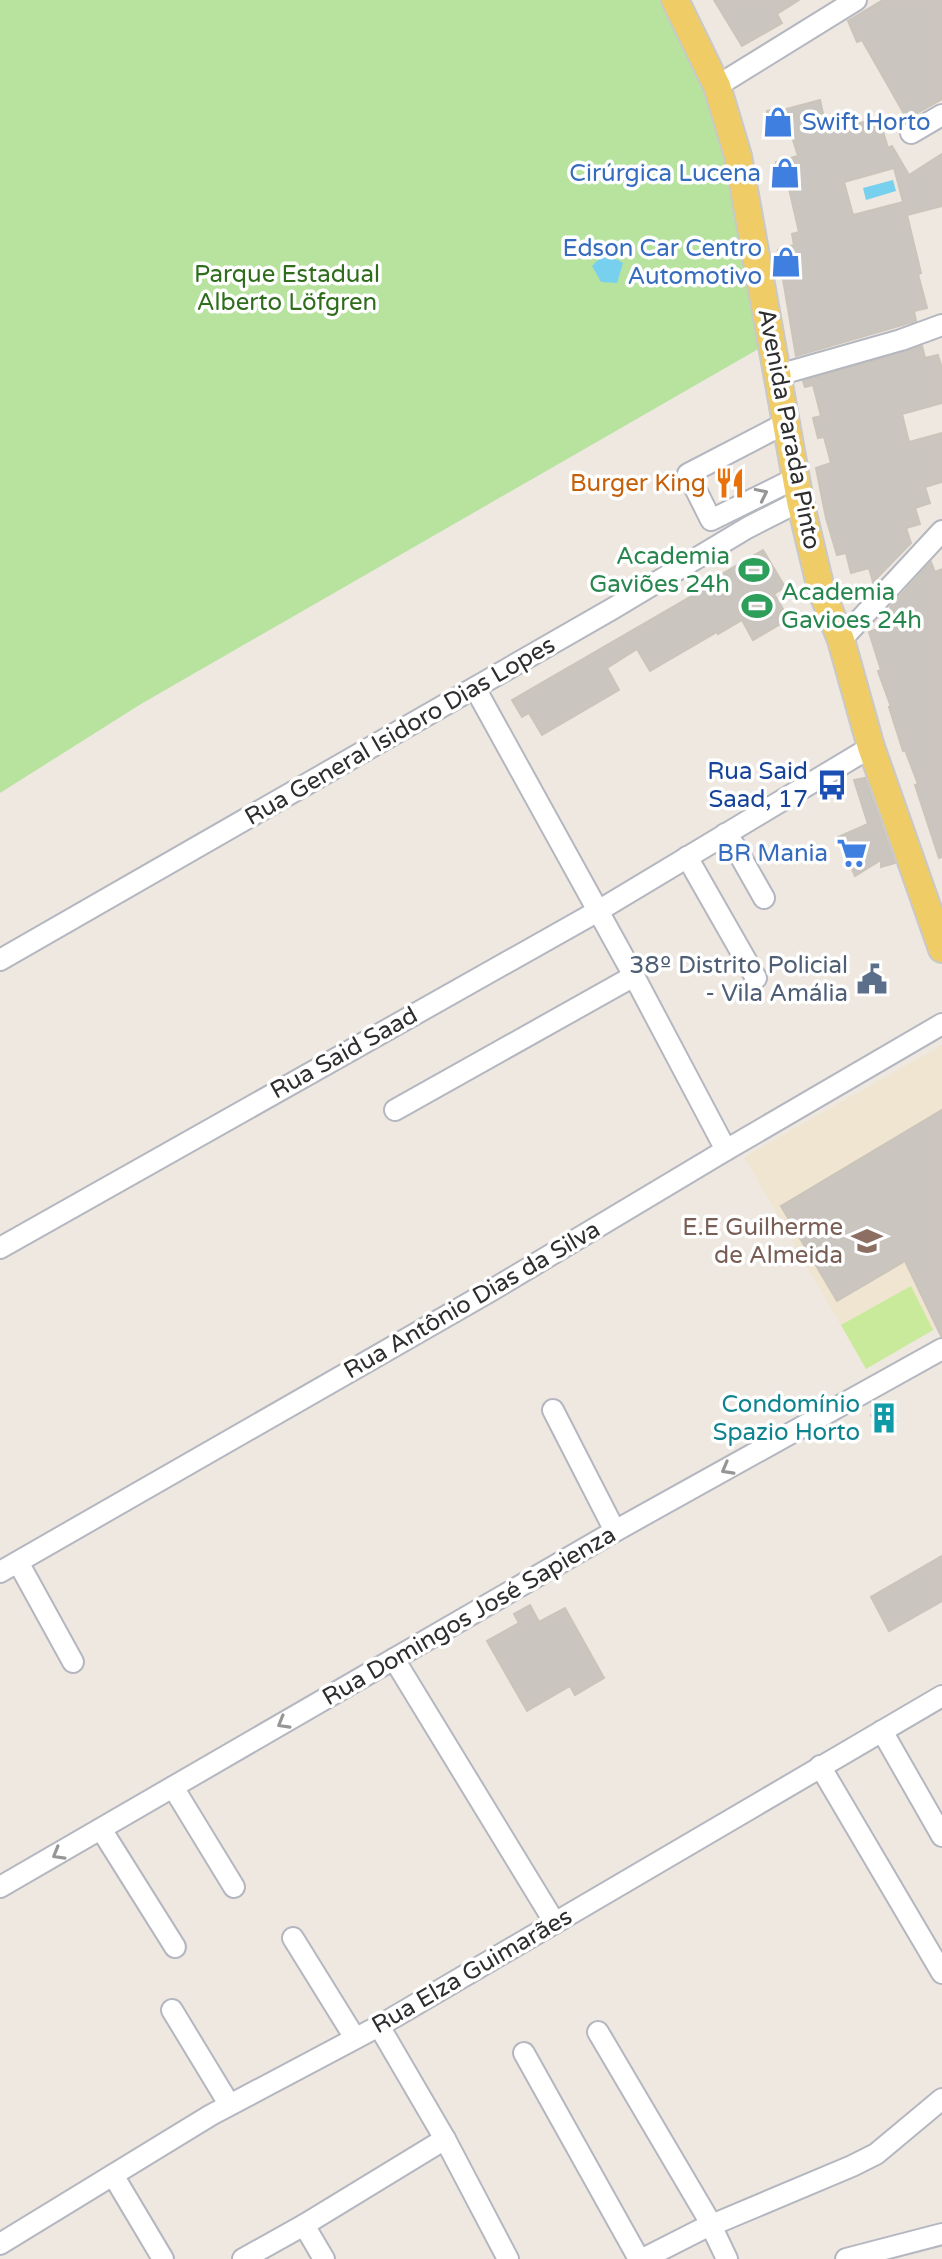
<svg xmlns="http://www.w3.org/2000/svg" width="942" height="2259" font-family="'Varela Round',sans-serif">
<style>
.education{fill:#efe5d1}
.green{fill:#b8e39f}
.pitch{fill:#caea9b}
.water{fill:#77d0ee}
.building{fill:#cac6bf;stroke:#cac4ba;stroke-width:2;fill-rule:evenodd}
.lines{fill:none;stroke-linecap:round;stroke-linejoin:round}
.minor-casing{stroke:#b4b7c0;stroke-width:24}
.major-casing{stroke:#c9c9c9;stroke-width:30}
.minor{stroke:#fff;stroke-width:20}
.major{stroke:#efcc65;stroke-width:26}
.oneway{stroke:#969696}
.labels{text-anchor:middle;dominant-baseline:central;stroke-width:7;stroke-linejoin:round;paint-order:stroke}
.shop-label{font-size:24px;fill:#366cbe;stroke:#fff;text-anchor:end}
.park-label{font-size:24px;fill:#2f6c1c;stroke:#fff}
.street-label{font-size:24px;fill:#2e2e2e;stroke:#fff}
.food-label{font-size:24px;fill:#c56008;stroke:#fff;text-anchor:end}
.leisure-label{font-size:24px;fill:#27864d;stroke:#fff;text-anchor:end}
.transit-label{font-size:24px;fill:#164399;stroke:#fff;text-anchor:end}
.service-label{font-size:24px;fill:#4e5e75;stroke:#fff;text-anchor:end}
.education-label{font-size:24px;fill:#785e54;stroke:#fff;text-anchor:end}
.culture-label{font-size:24px;fill:#0d838f;stroke:#fff;text-anchor:end}
</style>
<rect width="100%" height="100%" fill="#eee8e1"/>
<path class="education" d="M942 1045V1325L866 1369 744 1157Z"/>
<path class="green" d="M0 0H663L710 93 728 153 767 344 141 704 0 793Z"/>
<path class="pitch" d="M911 1286 933 1330 866 1369 841 1325Z"/>
<g class="water">
<path d="M893 180 896 191 866 200 863 188Z"/>
<path d="M605 253 623 263 617 283 601 282 592 266Z"/>
</g>
<g class="building">
<path d="M714 0H799L777 14 782 23 742 46Z"/>
<path d="M883 0H942V99L907 119 862 40 857 42 848 21Z"/>
<path d="M820 100 827 132 879 118 888 148 892 146 909 175 942 154V206L907 215 921 273 918 274 927 308 914 311 916 321 796 356 778 250 794 245 792 234 799 232 787 180 780 182 776 162 798 156 789 127 771 132 767 111 782 107 783 110ZM894 168 903 202 853 215 844 182Z"/>
<path d="M922 346 925 358 938 355 942 369V403L902 414 909 442 942 433V482L925 487 930 503 915 508 920 524 906 528 911 543 873 582 869 568 851 573 846 553 837 555 826 518 816 468 831 463 824 437 818 438 813 418 821 416 813 385 805 387 803 381Z"/>
<path d="M763 550 785 587 774 594 789 619 753 640 742 620 718 634 717 632 650 671 637 649 607 668 619 690 542 735 529 713 522 717 512 700 695 594 694 593 718 579 717 577Z"/>
<path d="M931 562 935 572 942 569V857L939 858 915 785 918 784 905 750 903 751 889 707H891L878 671 881 670 869 632 896 622 890 607Z"/>
<path d="M865 778 895 863 881 867V860L855 876 838 837 868 824 854 780Z"/>
<path d="M942 1110V1336H941L905 1261 837 1301 781 1206Z"/>
<path d="M888 1406 896 1421 879 1430 871 1415Z"/>
<path d="M942 1556V1601L889 1631 871 1597Z"/>
<path d="M530 1605 539 1622 565 1608 604 1678 575 1695 570 1686 527 1711 487 1641 519 1623 514 1614Z"/>
</g>
<g class="lines">
<g class="minor-casing">
<g id="minor">
<path d="M717 86 856 0"/>
<path d="M911 133 942 115"/>
<path d="M778 375 901 340 942 325"/>
<path d="M786 423 688 474 711 520 796 478"/>
<path d="M841 640 942 531"/>
<path d="M475 688 634 976 726 1150"/>
<path d="M725 834 734 845 764 898"/>
<path d="M687 857 756 978"/>
<path d="M0 960 612 609 747 528 800 501"/>
<path d="M395 1110 634 976"/>
<path d="M0 1248 598 911 871 747"/>
<path d="M553 1410 615 1531"/>
<path d="M18 1562 73 1662"/>
<path d="M0 1572 492 1290 726 1150 942 1024"/>
<path d="M394 1659 555 1923"/>
<path d="M882 1731 942 1836"/>
<path d="M820 1766 942 1973"/>
<path d="M173 1787 234 1887"/>
<path d="M101 1829 175 1947"/>
<path d="M0 1887 615 1531 942 1349"/>
<path d="M293 1938 355 2038"/>
<path d="M172 2010 229 2104"/>
<path d="M379 2026 445 2139 508 2259"/>
<path d="M598 2032 707 2217 727 2259"/>
<path d="M524 2053 639 2259"/>
<path d="M113 2175 163 2259"/>
<path d="M304 2225 324 2259"/>
<path d="M0 2244 211 2115 379 2026 942 1696"/>
<path d="M243 2259 304 2225 445 2139"/>
<path d="M643 2259 700 2230 852 2166 876 2154 942 2099"/>
<path d="M846 2259 942 2234"/>
</g>
</g>
<g class="major-casing">
<path id="major" d="M675 0 717 86 738 156 800 501 821 589 841 640 871 747 942 949"/>
</g>
<use href="#minor" class="minor"/>
<use href="#major" class="major"/>
</g>
<defs><path id="oneway-chevron" d="M-2-3.5L2.5 0L-2 3.5" fill="none" stroke-width="1.6" stroke-linecap="round" stroke-linejoin="round" transform="scale(2)"/></defs>
<g class="oneway">
<use href="#oneway-chevron" transform="translate(762 494) rotate(-26)"/>
<use href="#oneway-chevron" transform="translate(727 1469) rotate(151)"/>
<use href="#oneway-chevron" transform="translate(283 1723) rotate(150)"/>
<use href="#oneway-chevron" transform="translate(58 1854) rotate(150)"/>
</g>
<defs>
<g id="shop-bare" transform="scale(2.4)"><path d="M-5-2.5h2.3a2.7 3.5 0 0 1 5.4 0H5L5.5 6h-11ZM-1.5-2.5h3a1.5 2.3 0 0 0-3 0Z" fill="#3f7fe0" stroke="#fff" stroke-width="2.5" paint-order="stroke"/></g>
<g id="restaurant-bare" transform="scale(2.4)"><path d="M-5-6h1v4h1v-4h1v4h1v-4h1v5L-1.5 .5V6h-2V.5L-5-1ZM5-6V6H3V1.5H1.5Q1.5-4 5-6Z" fill="#e8710a" stroke="#fff" stroke-width="2.5" paint-order="stroke"/></g>
<g id="stadium-bare" transform="scale(2.4)"><path d="M0-5a6.5 5 0 1 0 0 10a6.5 5 0 1 0 0-10ZM-3.5-1.8h7v3.6h-7Z" fill="#2e9e5b" stroke="#fff" stroke-width="2.5" paint-order="stroke"/></g>
<g id="bus-bare" transform="scale(2.4)"><path d="M-5-6H5V4H4V6H2V4H-2V6H-4V4H-5ZM-3.5-4V0h7V-4ZM-3.5 1.2v1.5H-2V1.2ZM2 1.2v1.5H3.5V1.2Z" fill="#1a4fb4" stroke="#fff" stroke-width="2.5" paint-order="stroke"/></g>
<g id="supermarket-bare" transform="scale(2.4)"><path d="M-6-5.5h2.5l.6 2H6L4.5 2H-2.5L-4.4-4H-6ZM-1.5 3.2a1.3 1.3 0 1 0 .1 0ZM3 3.2a1.3 1.3 0 1 0 .1 0Z" fill="#3f7fe0" stroke="#fff" stroke-width="2.5" paint-order="stroke"/></g>
<g id="civic-bare" transform="scale(2.4)"><path d="M-.6-6.5H3V-4.5H.6V-3L4-1V1h2V6H-6V1h2V-1L-.6-3ZM-1.2 2.5V6h2.4V2.5Z" fill="#5c6f8a" stroke="#fff" stroke-width="2.5" paint-order="stroke"/></g>
<g id="school-bare" transform="scale(2.4)"><path d="M0-5L7-2L0 1L-7-2ZM-4 1L0 2.5L4 1V4Q0 6-4 4Z" fill="#8d6e63" stroke="#fff" stroke-width="2.5" paint-order="stroke"/></g>
<g id="building-bare" transform="scale(2.4)"><path d="M-4-6H4V6H1V3H-1V6H-4ZM-2.5-4.3h1.7v1.8h-1.7ZM.8-4.3h1.7v1.8H.8ZM-2.5-1h1.7V.8h-1.7ZM.8-1h1.7V.8H.8Z" fill="#0f9aa8" stroke="#fff" stroke-width="2.5" paint-order="stroke"/></g>
</defs>
<g fill-rule="evenodd">
<use href="#shop-bare" x="778" y="122"/>
<use href="#shop-bare" x="785" y="173"/>
<use href="#shop-bare" x="786" y="262"/>
<use href="#restaurant-bare" x="730" y="483"/>
<use href="#stadium-bare" x="754" y="570"/>
<use href="#stadium-bare" x="757" y="606"/>
<use href="#bus-bare" x="832" y="785"/>
<use href="#supermarket-bare" x="852" y="853"/>
<use href="#civic-bare" x="872" y="979"/>
<use href="#school-bare" x="867" y="1241"/>
<use href="#building-bare" x="884" y="1418"/>
</g>
<g class="labels">
<g class="shop-label">
<text x="802" y="122" text-anchor="start">Swift Horto</text>
<text x="761" y="173">Cirúrgica Lucena</text>
<text x="762" y="248">Edson Car Centro<tspan x="762" dy="28">Automotivo</tspan></text>
<text x="828" y="853">BR Mania</text>
</g>
<g class="park-label">
<text x="287" y="274">Parque Estadual<tspan x="287" dy="28">Alberto Löfgren</tspan></text>
</g>
<g class="street-label">
<text transform="translate(789 429) rotate(79)">Avenida Parada Pinto</text>
<text transform="translate(400 731) rotate(-30)">Rua General Isidoro Dias Lopes</text>
<text transform="translate(344 1053) rotate(-29)">Rua Said Saad</text>
<text transform="translate(472 1300) rotate(-30)">Rua Antônio Dias da Silva</text>
<text transform="translate(469 1616) rotate(-30)">Rua Domingos José Sapienza</text>
<text transform="translate(472 1971) rotate(-30)">Rua Elza Guimarães</text>
</g>
<g class="food-label">
<text x="706" y="483">Burger King</text>
</g>
<g class="leisure-label">
<text x="730" y="556">Academia<tspan x="730" dy="28">Gaviões 24h</tspan></text>
<text x="781" y="592" text-anchor="start">Academia<tspan x="781" dy="28">Gavioes 24h</tspan></text>
</g>
<g class="transit-label">
<text x="808" y="771">Rua Said<tspan x="808" dy="28">Saad, 17</tspan></text>
</g>
<g class="service-label">
<text x="848" y="965">38º Distrito Policial<tspan x="848" dy="28">- Vila Amália</tspan></text>
</g>
<g class="education-label">
<text x="843" y="1227">E.E Guilherme<tspan x="843" dy="28">de Almeida</tspan></text>
</g>
<g class="culture-label">
<text x="860" y="1404">Condomínio<tspan x="860" dy="28">Spazio Horto</tspan></text>
</g>
</g>
</svg>
